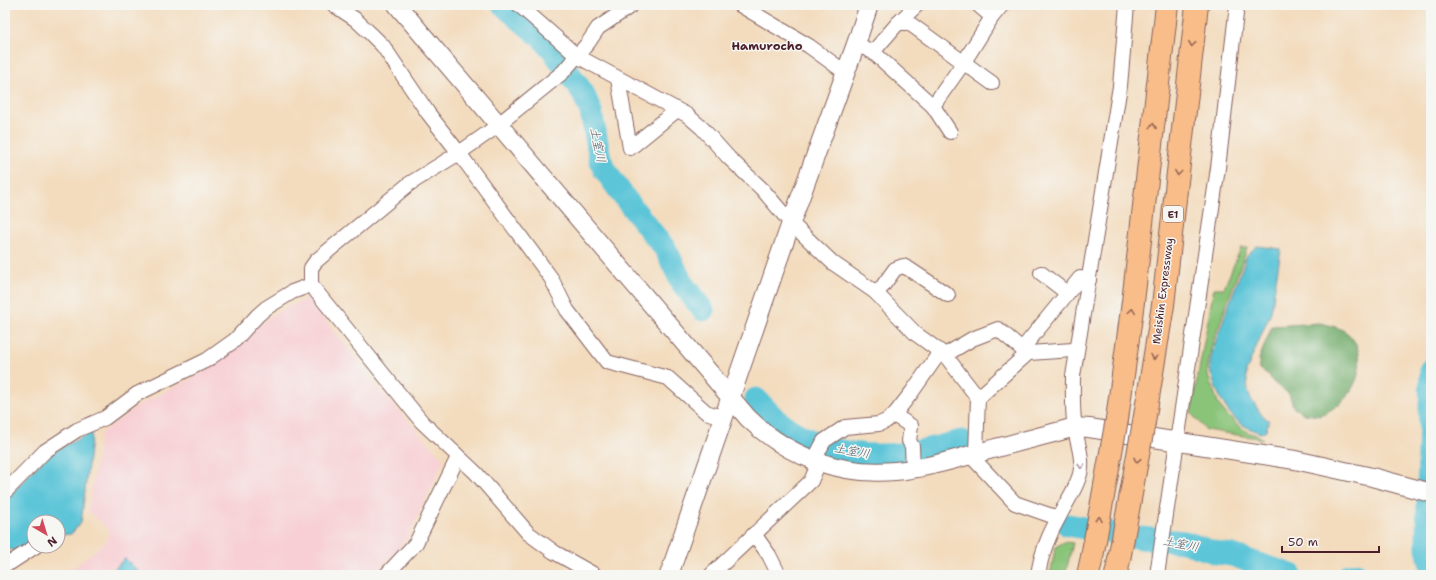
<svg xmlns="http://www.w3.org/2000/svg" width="1436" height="580" font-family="'Shantell Sans','Klee One',sans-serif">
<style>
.built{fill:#f7cfd4}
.green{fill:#8ac479;stroke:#6a7252}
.forest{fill:#6faa69;stroke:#5c644a}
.water{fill:#5cc5d8;stroke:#537282}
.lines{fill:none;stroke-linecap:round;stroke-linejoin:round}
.river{stroke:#5cc5d8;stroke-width:23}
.minor-casing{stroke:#85615e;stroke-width:16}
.tertiary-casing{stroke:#85615e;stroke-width:20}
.motorway-casing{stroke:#85615e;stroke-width:24}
.minor{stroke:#fff;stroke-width:14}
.tertiary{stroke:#fff;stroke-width:18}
.motorway{stroke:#f8bd89;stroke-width:22}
.motorway-bridge-casing{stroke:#85615e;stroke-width:24;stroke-linecap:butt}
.motorway-bridge{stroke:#f8bd89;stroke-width:22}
.oneway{stroke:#986655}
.oneway2{stroke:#ae9aa0}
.labels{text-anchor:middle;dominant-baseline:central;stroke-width:3;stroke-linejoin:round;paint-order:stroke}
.shield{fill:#f6f6f2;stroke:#7e6067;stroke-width:1}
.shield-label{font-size:10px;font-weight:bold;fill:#4a1f2b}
.street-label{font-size:11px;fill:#4a1f2b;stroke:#f6f6f2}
.neighbourhood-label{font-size:12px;font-weight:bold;fill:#4a1f2b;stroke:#f6f6f2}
.water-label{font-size:12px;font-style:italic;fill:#505968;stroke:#f6f6f2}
</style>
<rect width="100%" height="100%" fill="#f6f6f2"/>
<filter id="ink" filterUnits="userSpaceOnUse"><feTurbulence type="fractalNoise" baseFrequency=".025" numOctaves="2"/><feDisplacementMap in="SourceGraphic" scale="8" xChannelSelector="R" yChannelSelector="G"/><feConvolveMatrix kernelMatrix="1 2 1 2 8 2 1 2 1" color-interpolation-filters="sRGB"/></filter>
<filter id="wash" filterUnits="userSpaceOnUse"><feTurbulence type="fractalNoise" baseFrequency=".012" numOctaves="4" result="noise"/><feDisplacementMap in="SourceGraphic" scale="16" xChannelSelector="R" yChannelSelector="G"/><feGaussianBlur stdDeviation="0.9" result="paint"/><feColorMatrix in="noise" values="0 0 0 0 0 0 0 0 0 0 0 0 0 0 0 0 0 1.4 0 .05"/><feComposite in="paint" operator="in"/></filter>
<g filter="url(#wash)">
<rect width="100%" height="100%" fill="#f3dcbe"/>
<path class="built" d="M308 298 377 387 444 460 407 539 374 575H65L108 540 109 530 88 511 101 433 139 405 208 370 272 315Z"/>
<g class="green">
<path d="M1241 248H1247L1212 345 1208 364V376L1219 405 1227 415 1238 425 1247 432 1259 436 1263 439 1206 430 1191 413 1214 288H1224Z"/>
<path d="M1064 542 1073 543 1065 575H1050L1055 549 1057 546Z"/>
</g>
<path class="forest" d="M1319 323C1330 325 1345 328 1352 338 1365 355 1360 380 1347 396 1340 405 1329 411 1320 416L1305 414 1294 408 1289 394 1273 382 1269 375 1260 369 1259 359 1272 326Z"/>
<g class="water">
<path d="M1257 246 1281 249 1271 312 1246 371 1248 391 1251 399 1261 414 1269 421 1266 430 1261 433C1236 425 1226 412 1216 388 1213 380 1210 373 1210 364 1212 348 1219 333 1224 318 1232 297 1239 276 1247 255Z"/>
<path d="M92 432 81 523 71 534 58 535V522H34V542L16 551 5 548V500L49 454Z"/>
<path d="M125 558 142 575H109Z"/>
</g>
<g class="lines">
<g class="river">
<path d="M503 5 542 38 552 49 576 83 583 93 591 112 600 158 604 169 627 201 666 250 682 283 703 310"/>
<path d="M1431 369 1427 537V548L1431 567"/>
<path d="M756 399C763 406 770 414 778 421 805 443 845 456 881 455 908 455 936 447 962 441"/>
<path d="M1068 525 1141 538 1184 542 1217 553 1232 555 1291 575"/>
<path d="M1349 575 1355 574 1358 575"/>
</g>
</g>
</g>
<g filter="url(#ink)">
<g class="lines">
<g class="minor-casing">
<g id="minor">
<path d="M334 5 355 19 371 34 383 46 428 113 459 153 551 278 567 310 607 362 668 378 706 412 715 415"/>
<path d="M519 5 577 56 687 115 702 128 729 158 762 189 791 223 833 263 875 292 916 334 945 355 978 398 976 453"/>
<path d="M740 5 809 46 846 73"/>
<path d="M978 5 992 17"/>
<path d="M898 23 917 5"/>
<path d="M856 44 873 52 898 23H909L992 83"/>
<path d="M873 52 933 106 950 132"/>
<path d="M618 79 630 148 677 110"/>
<path d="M933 106 964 62 992 17 1002 5"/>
<path d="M1041 273 1067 293"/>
<path d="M875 292 882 287 895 269 903 266 909 269 948 295"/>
<path d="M945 355 972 339 998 329 1022 349 1029 353 1073 350"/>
<path d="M978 398 1026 355 1022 349 1080 278 1089 280"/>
<path d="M894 415 911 426 909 441 912 446 913 469"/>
<path d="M970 455 1015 503 1058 518"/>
<path d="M814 460 824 441 845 427 879 424 886 421 894 415 912 392 940 352"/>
<path d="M5 492 45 451 77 430 105 418 137 394 207 360 235 340 258 315 266 308 292 292 311 285"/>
<path d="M754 534 769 555 779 575"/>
<path d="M10 563 36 546"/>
<path d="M386 575 416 543 458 457"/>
<path d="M595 575 554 552 528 533 476 473 422 422 311 285V268L316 261 409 184 459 153 489 132 563 72 588 43 598 28 632 5"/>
<path d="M711 575 811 481 819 462"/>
<path d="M1038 575C1041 553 1049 534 1060 515 1067 501 1076 489 1080 474 1084 459 1077 443 1075 428 1072 411 1073 393 1073 376L1120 86 1127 5"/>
<path d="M1157 575 1218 168 1237 5"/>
</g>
</g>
<g class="tertiary-casing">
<g id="tertiary">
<path d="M397 5 748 418C787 456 839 476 895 471 923 469 951 460 978 453 1010 444 1043 436 1075 427L1089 428 1295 460 1372 477 1431 493"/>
<path d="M669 575 791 223 856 44 869 5"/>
</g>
</g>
<g class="motorway-casing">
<g id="motorway">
<path d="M1117 419 1133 302 1167 5"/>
<path d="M1144 422 1163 305 1197 5"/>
<path d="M1088 575 1092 557"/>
<path d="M1116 575 1119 560"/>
</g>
</g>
<use href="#minor" class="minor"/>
<use href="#tertiary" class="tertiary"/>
<use href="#motorway" class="motorway"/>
<g class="motorway-bridge-casing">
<g id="motorway-bridge">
<path d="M1092 557 1117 419"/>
<path d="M1119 560 1144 422"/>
</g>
</g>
<use href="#motorway-bridge" class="motorway-bridge"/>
</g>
<defs><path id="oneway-chevron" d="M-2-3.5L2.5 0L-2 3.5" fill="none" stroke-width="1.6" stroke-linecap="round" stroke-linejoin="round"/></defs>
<g class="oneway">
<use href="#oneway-chevron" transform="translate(1192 44) rotate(97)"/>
<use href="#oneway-chevron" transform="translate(1153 126) rotate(-83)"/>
<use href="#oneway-chevron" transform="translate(1178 173) rotate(97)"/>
<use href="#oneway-chevron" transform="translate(1132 311) rotate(-82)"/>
<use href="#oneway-chevron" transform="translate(1154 357) rotate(99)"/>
<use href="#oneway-chevron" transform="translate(1137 460) rotate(100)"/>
<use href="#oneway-chevron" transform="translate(1099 519) rotate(-80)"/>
</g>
<use class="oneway2" href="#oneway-chevron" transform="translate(1081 466) rotate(93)"/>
</g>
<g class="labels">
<rect class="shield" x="1163" y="206" width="20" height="16" rx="3"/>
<g class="shield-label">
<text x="1173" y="214">E1</text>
</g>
<g class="street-label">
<text transform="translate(1163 291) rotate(-83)">Meishin Expressway</text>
</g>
<g class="neighbourhood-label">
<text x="767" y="46">Hamurocho</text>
</g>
<g class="water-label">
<text transform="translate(598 145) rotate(78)">土室川</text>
<text transform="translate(852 451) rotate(10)">土室川</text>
<text transform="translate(1181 544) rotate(11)">土室川</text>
</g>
</g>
<rect width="1436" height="580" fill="none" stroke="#f6f6f2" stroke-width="20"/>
<g transform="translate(46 534) rotate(142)"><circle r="19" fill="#f6f6f2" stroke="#b1a0a2"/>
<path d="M0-3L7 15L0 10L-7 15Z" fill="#d1495b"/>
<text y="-6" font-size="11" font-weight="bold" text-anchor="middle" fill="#4a1f2b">N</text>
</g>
<path d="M1282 546v6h97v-6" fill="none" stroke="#4a1f2b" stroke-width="2"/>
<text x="1288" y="546" font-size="12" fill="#4a1f2b" stroke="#f6f6f2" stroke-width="3" paint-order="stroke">50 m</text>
</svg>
